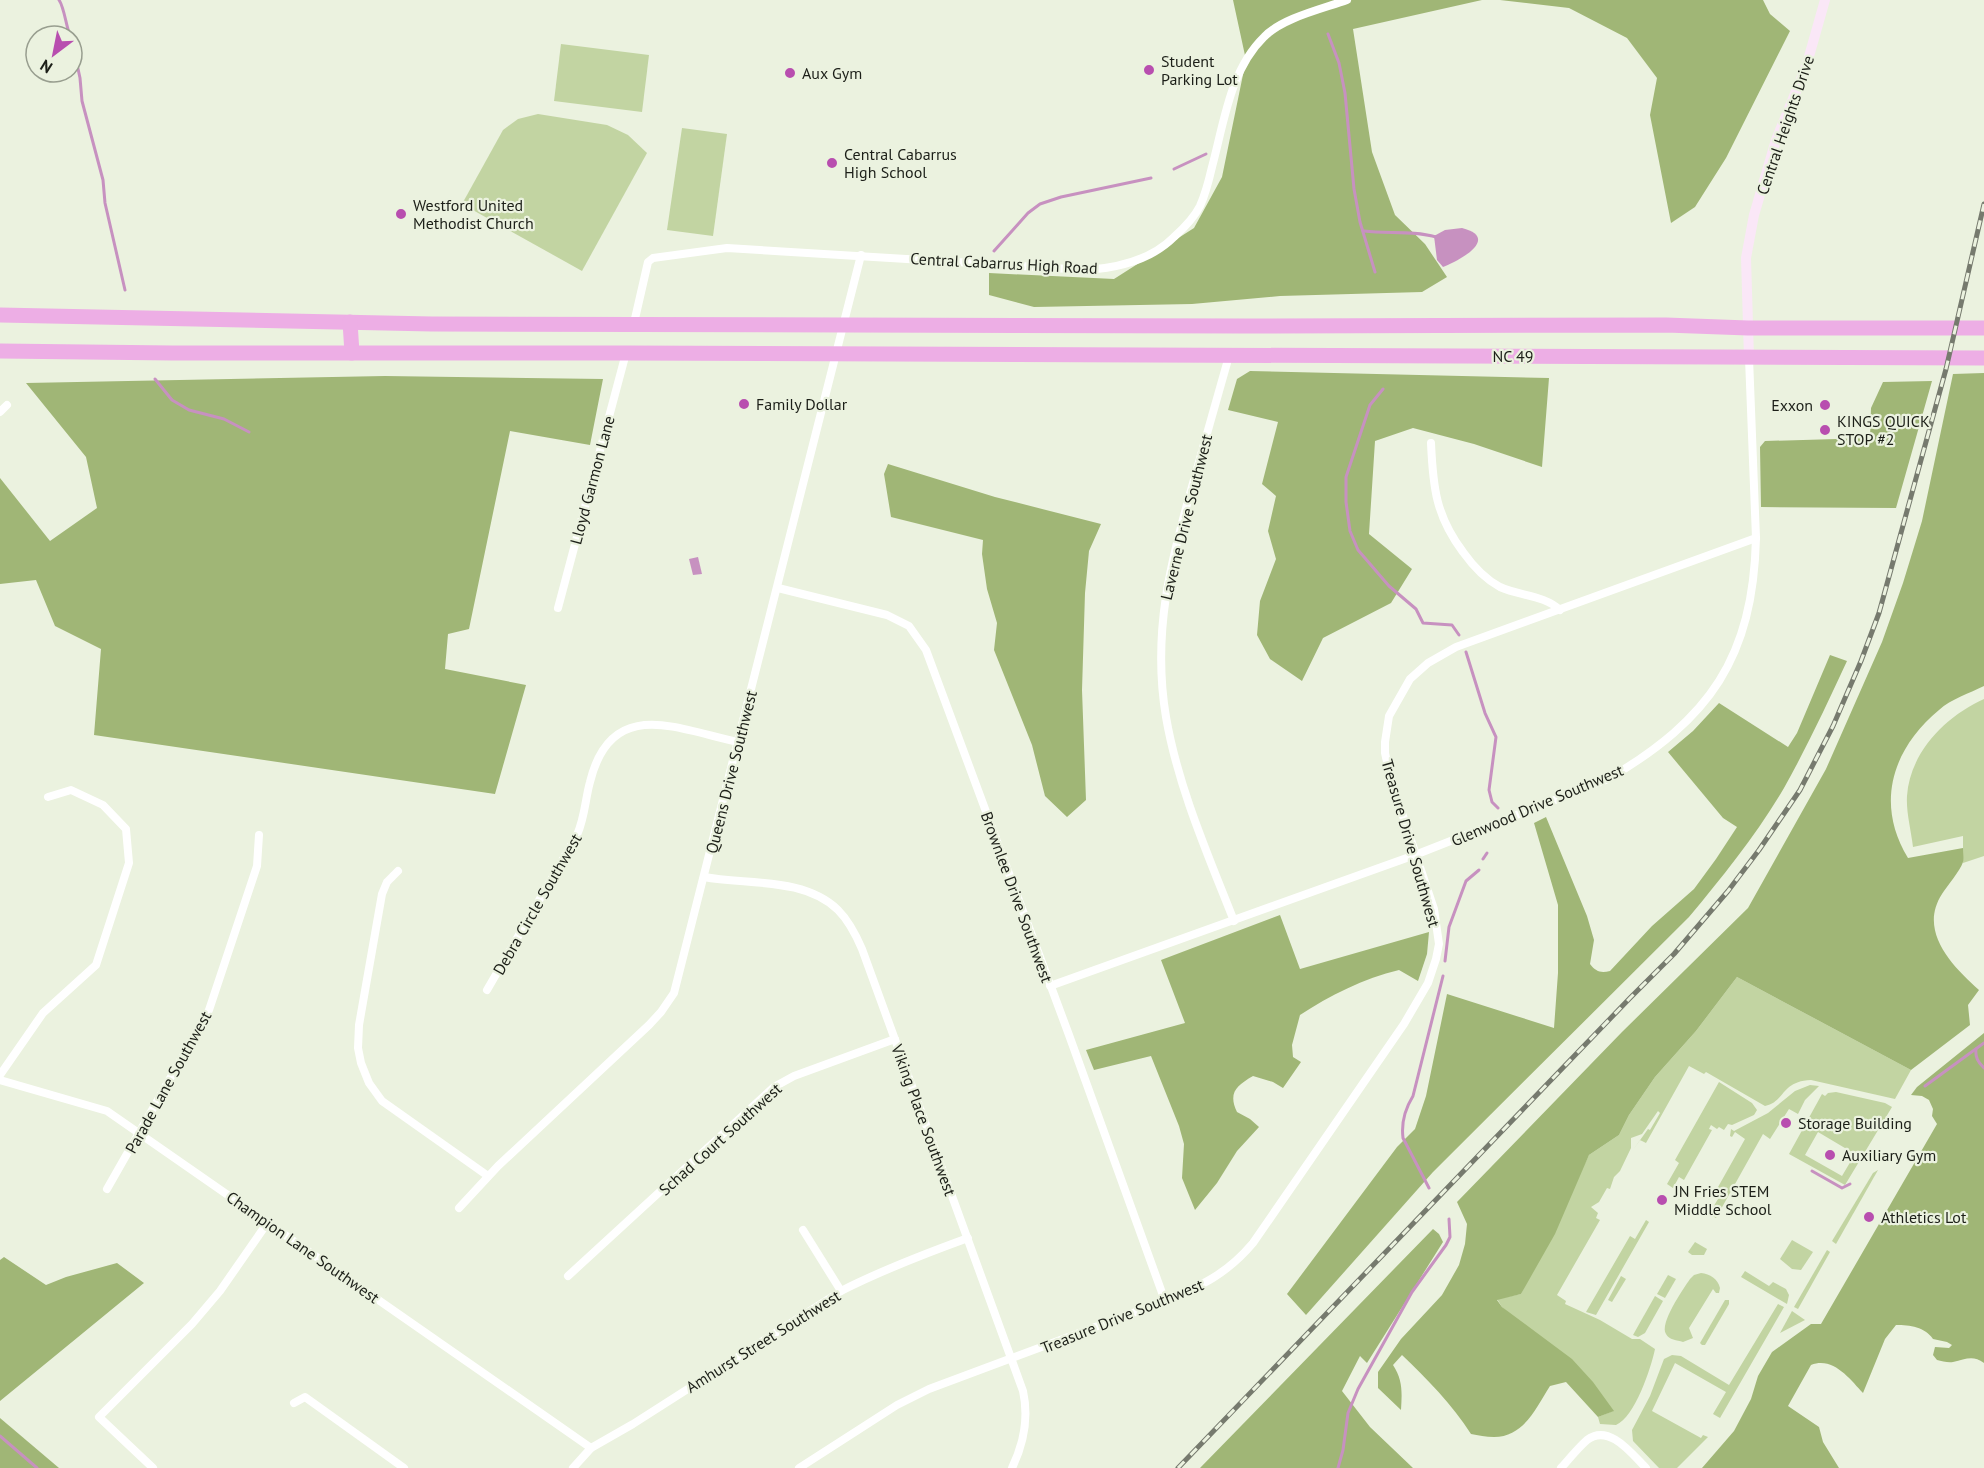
<svg xmlns="http://www.w3.org/2000/svg" width="1984" height="1468" font-family="'PT Sans',sans-serif">
<style>
.green{fill:#c2d4a2;fill-rule:evenodd}
.forest{fill:#a0b676}
.water{fill:#c791c0}
.lines{fill:none;stroke-linecap:round;stroke-linejoin:round}
.stream{stroke:#c791c0;stroke-width:3}
.street{stroke:#fff;stroke-width:8}
.secondary{stroke:#fae7f7;stroke-width:10}
.highway{stroke:#edaee5;stroke-width:15}
.rail-casing{stroke:#767a6e;stroke-width:5}
.rail{stroke:#ebf2df;stroke-width:3;stroke-dasharray:9;stroke-linecap:butt}
.poi-dot{fill:#b84eaf;stroke:#ebf2df;stroke-width:2}
.labels{text-anchor:middle;dominant-baseline:central;stroke-width:4.5;stroke-linejoin:round;paint-order:stroke}
.poi-label{font-size:16px;fill:#1c1f18;stroke:#ebf2df;text-anchor:start}
.street-label{font-size:16px;fill:#1c1f18;stroke:#ebf2df}
</style>
<rect width="100%" height="100%" fill="#ebf2df"/>
<g class="green">
<path d="M561 44 649 55 642 112 554 101Z"/>
<path d="M538 114 607 125 628 135 647 153 582 271 462 204 503 130 518 119Z"/>
<path d="M682 128 727 134 713 236 667 230Z"/>
<path d="M1984 699V856L1963 863V836L1913 847C1911 830 1906 812 1907 796 1910 752 1946 716 1984 699Z"/>
<path d="M1737 977 1911 1070 1895 1099 1811 1080C1781 1081 1785 1102 1765 1106L1706 1072 1704 1074 1689 1066 1646 1143 1640 1140 1633 1150 1648 1129 1650 1130 1660 1113 1658 1111 1642 1134 1631 1138V1148L1620 1171 1614 1177 1610 1189 1607 1188 1599 1202 1591 1207 1598 1213 1596 1218 1600 1220 1557 1295 1566 1301 1565 1304 1600 1320 1632 1339H1640L1655 1349C1651 1368 1635 1417 1616 1425L1600 1424 1598 1417 1613 1411 1502 1307 1497 1299 1521 1294 1589 1155 1619 1135 1629 1115 1655 1077 1696 1031Z"/>
<path d="M1719 1082 1752 1103 1757 1110 1754 1115 1732 1125 1728 1124 1724 1130 1719 1127 1717 1129 1711 1125 1709 1129 1712 1130 1684 1180 1679 1177 1673 1188 1667 1184 1679 1163 1675 1160Z"/>
<path d="M1810 1085 1819 1086 1805 1100 1798 1114 1789 1109 1770 1139 1763 1134 1716 1218 1709 1214 1718 1199 1713 1196 1745 1139 1735 1132 1732 1137 1730 1136 1731 1129 1734 1131 1768 1113 1795 1091Z"/>
<path d="M1836 1092 1885 1103 1892 1107 1845 1185 1789 1154 1822 1094 1825 1096 1828 1093ZM1818 1132 1855 1154 1842 1176 1805 1155Z"/>
<path d="M1878 1170 1836 1244 1832 1241 1873 1173Z"/>
<path d="M1646 1220 1649 1222 1596 1315 1586 1312 1630 1236 1635 1239Z"/>
<path d="M1792 1240 1813 1252 1801 1270 1792 1269 1780 1259Z"/>
<path d="M1695 1242 1707 1249 1704 1255H1692L1688 1252Z"/>
<path d="M1827 1250 1830 1252 1798 1309 1794 1307Z"/>
<path d="M1745 1271 1769 1286 1773 1282 1786 1289 1789 1295 1787 1304 1741 1277Z"/>
<path d="M1701 1273C1710 1274 1718 1279 1720 1288L1719 1293H1716L1713 1289 1689 1328 1693 1338 1683 1342C1677 1340 1669 1340 1666 1334 1659 1324 1683 1289 1690 1279L1694 1275Z"/>
<path d="M1668 1275 1676 1279 1665 1298 1657 1294Z"/>
<path d="M1621 1276 1626 1279 1612 1302 1608 1300Z"/>
<path d="M1655 1296 1663 1301 1645 1333 1638 1337 1633 1335Z"/>
<path d="M1725 1300H1729V1304L1705 1345H1702L1700 1343Z"/>
<path d="M1778 1304 1784 1307 1720 1418 1713 1414 1726 1392 1675 1363 1652 1411 1701 1438 1703 1435 1708 1437 1677 1468H1659L1633 1441 1632 1430 1650 1396 1664 1359 1672 1355 1681 1356 1729 1385Z"/>
<path d="M1792 1311 1805 1320 1780 1333Z"/>
</g>
<g class="forest">
<path d="M1233 0H1482L1353 29 1372 152 1395 215 1425 244 1447 277 1422 292 1280 296 1192 304 1034 307 989 295V273L1114 279 1194 228 1222 177 1246 60Z"/>
<path d="M1500 0H1763L1770 14 1790 31 1726 158 1695 207 1671 223 1650 115 1657 78 1627 38 1569 8Z"/>
<path d="M1250 371 1549 378 1542 467 1474 444 1413 428 1375 441 1369 534 1412 569 1391 603 1323 638 1302 681 1270 659 1257 635 1260 601 1276 559 1268 531 1276 496 1262 484 1278 422 1228 410 1237 379Z"/>
<path d="M1984 373V686C1970 693 1951 699 1939 710 1892 749 1875 804 1908 858L1963 848C1963 852 1964 859 1963 862 1960 871 1947 886 1942 894 1918 931 1952 966 1979 990L1968 1005 1970 1025 1911 1070 1737 977 1696 1031 1655 1077 1629 1115 1619 1135 1589 1155 1555 1234 1521 1294 1497 1300 1502 1307 1572 1359 1593 1382 1614 1411 1598 1417 1566 1382 1550 1386C1536 1408 1524 1437 1494 1437 1486 1437 1478 1435 1471 1434 1452 1404 1427 1379 1402 1355L1393 1365C1403 1380 1402 1393 1401 1410L1378 1388V1372L1401 1339 1442 1295 1459 1265 1465 1244 1467 1224 1457 1202 1622 1032 1748 908 1826 769 1882 642 1903 583 1922 521 1953 374Z"/>
<path d="M385 376 603 379 590 445 510 431 469 629 448 634 445 669 526 685 495 794 94 735 101 649 55 626 36 580 0 584V478L50 541 97 508 86 457 26 383Z"/>
<path d="M1932 381 1896 508 1761 507 1760 447 1765 441 1870 438 1871 408 1883 382Z"/>
<path d="M888 464 995 497 1101 524 1089 551 1085 593 1082 690 1086 800 1067 817 1045 796 1032 745 994 650 997 623 987 589 982 554 983 540 891 517 884 474Z"/>
<path d="M1830 655 1847 661C1827 704 1807 747 1784 788 1757 834 1723 876 1689 917L1433 1172 1306 1315 1287 1294 1397 1147 1415 1129 1426 1096 1447 994 1554 1028 1558 973V905L1534 823 1546 817 1587 916 1594 940 1590 964C1596 972 1601 973 1610 971L1652 926 1694 889 1716 859 1737 827 1723 818 1668 752 1693 731 1719 703 1788 747 1797 733Z"/>
<path d="M1280 915 1300 969 1429 932 1427 954 1418 981 1399 970C1364 978 1329 996 1300 1015L1292 1045 1293 1057 1301 1062 1283 1088 1273 1082 1253 1076C1236 1086 1228 1093 1237 1112L1250 1119 1259 1127 1237 1151 1217 1183 1195 1210 1182 1178 1184 1144 1179 1126 1151 1056 1094 1070 1086 1050 1185 1023 1161 960Z"/>
<path d="M1984 1033V1363C1973 1355 1966 1359 1953 1362 1948 1363 1942 1361 1937 1360L1933 1355 1935 1347 1949 1348 1952 1345 1947 1342 1933 1339C1925 1327 1910 1325 1896 1325L1885 1339 1863 1393C1850 1379 1833 1356 1811 1365L1788 1406 1819 1427 1823 1442 1839 1468H1702L1734 1431 1751 1399 1758 1376 1772 1352 1811 1324H1821L1937 1124 1932 1116 1933 1109 1929 1100 1922 1096 1911 1095 1917 1087Z"/>
<path d="M1433 1229 1439 1234 1443 1242 1367 1363 1360 1356 1342 1391 1370 1427 1413 1468H1200Z"/>
<path d="M4 1257 46 1285 66 1277 117 1263 144 1283 0 1401V1260Z"/>
<path d="M0 1418 59 1468H0Z"/>
</g>
<g class="water">
<path d="M1462 228C1501 238 1459 261 1443 267L1437 260 1434 236 1445 230Z"/>
<path d="M698 557 702 574 693 575 689 559Z"/>
</g>
<g class="lines">
<g class="stream">
<path d="M59 0C64 7 66 25 70 36"/>
<path d="M1328 34 1339 63 1345 93 1354 189 1360 222 1375 272"/>
<path d="M72 41 80 78 82 101 103 180 105 203 125 290"/>
<path d="M1174 169 1206 154"/>
<path d="M1364 231C1388 234 1413 230 1436 237"/>
<path d="M994 251 1028 213 1040 204 1061 197 1151 178"/>
<path d="M155 379 172 400 189 410 224 419 249 432"/>
<path d="M1383 389 1370 405 1346 477V502L1350 531 1358 550 1389 586 1416 609 1423 623 1452 625 1459 635"/>
<path d="M1466 652 1485 713 1496 737 1489 790 1492 802 1498 808"/>
<path d="M1483 859 1487 853"/>
<path d="M1445 961 1449 927 1466 881 1479 870"/>
<path d="M1976 1049C1975 1057 1978 1062 1984 1068"/>
<path d="M1925 1086 1984 1043"/>
<path d="M1812 1171 1842 1188 1850 1184"/>
<path d="M1429 1188 1403 1138C1401 1122 1405 1109 1413 1096L1443 976"/>
<path d="M0 1436 37 1468"/>
<path d="M1338 1468 1343 1450 1348 1413 1358 1389 1412 1292 1446 1245 1450 1237 1449 1219"/>
</g>
<g class="street">
<path d="M634 323 648 262 653 258 727 248 1086 270C1118 268 1151 260 1174 237 1184 228 1194 218 1200 206 1206 193 1209 180 1212 167 1224 123 1230 70 1264 37 1282 18 1322 9 1347 0"/>
<path d="M1229 356C1217 398 1205 441 1193 483 1170 563 1152 634 1166 717 1178 787 1208 855 1234 921"/>
<path d="M0 412 7 405"/>
<path d="M1431 443C1433 488 1436 516 1463 552 1473 566 1485 579 1500 587 1520 596 1544 595 1560 610"/>
<path d="M778 588 887 615 909 626 926 650 1069 1035 1165 1301"/>
<path d="M558 608 626 353"/>
<path d="M398 871 387 882 382 894 359 1025 358 1048 361 1063 369 1083 382 1101 488 1176"/>
<path d="M704 877C747 885 804 877 838 910 849 921 856 935 862 949L1023 1391C1029 1418 1024 1443 1012 1468"/>
<path d="M1050 986 1415 855 1608 779C1710 719 1753 658 1756 538L1749 358"/>
<path d="M487 990 577 835C585 817 585 800 590 782 611 696 677 729 738 742"/>
<path d="M0 1075 43 1013 96 965 129 863 126 829 103 805 71 790 48 797"/>
<path d="M0 1080 107 1111 591 1448"/>
<path d="M107 1189 209 1010 257 866 259 835"/>
<path d="M459 1208 498 1166 649 1025 661 1012 674 993 861 255"/>
<path d="M803 1230 841 1291"/>
<path d="M568 1276 774 1087 794 1076 895 1039"/>
<path d="M294 1403 305 1397 404 1468"/>
<path d="M153 1468 99 1417 192 1324 220 1291 268 1222"/>
<path d="M573 1468 591 1448 633 1424 841 1291C882 1270 924 1254 968 1238"/>
<path d="M799 1468 897 1405 929 1389 1165 1301C1201 1286 1227 1274 1253 1243L1404 1024 1428 983 1436 959 1439 944 1434 909 1391 780 1385 753V742L1389 716 1410 679 1428 663 1456 647 1756 538"/>
<path d="M1561 1468C1569 1459 1578 1448 1587 1440 1609 1423 1632 1454 1646 1468"/>
</g>
<path class="secondary" d="M1749 358 1746 258 1754 215 1776 140 1806 67 1825 0"/>
<g class="highway">
<path d="M0 315 432 324 1247 326 1666 325 1748 328H1984"/>
<path d="M350 322 352 353"/>
<path d="M0 351 173 353H626L1984 358"/>
</g>
<g class="rail-casing">
<path id="rail" d="M1178 1468 1630 998 1674 954 1728 891 1759 850 1800 790 1833 726 1861 661 1879 613 1946 369 1984 204"/>
</g>
<use href="#rail" class="rail"/>
</g>
<g class="poi-dot">
<circle cx="1149" cy="70" r="6"/>
<circle cx="790" cy="73" r="6"/>
<circle cx="832" cy="163" r="6"/>
<circle cx="401" cy="214" r="6"/>
<circle cx="744" cy="404" r="6"/>
<circle cx="1825" cy="405" r="6"/>
<circle cx="1825" cy="430" r="6"/>
<circle cx="1786" cy="1123" r="6"/>
<circle cx="1830" cy="1155" r="6"/>
<circle cx="1662" cy="1200" r="6"/>
<circle cx="1869" cy="1217" r="6"/>
</g>
<g class="labels">
<g class="poi-label">
<text x="1161" y="61">Student<tspan x="1161" dy="18">Parking Lot</tspan></text>
<text x="802" y="73">Aux Gym</text>
<text x="844" y="154">Central Cabarrus<tspan x="844" dy="18">High School</tspan></text>
<text x="413" y="205">Westford United<tspan x="413" dy="18">Methodist Church</tspan></text>
<text x="756" y="404">Family Dollar</text>
<text x="1813" y="405" text-anchor="end">Exxon</text>
<text x="1837" y="421">KINGS QUICK<tspan x="1837" dy="18">STOP #2</tspan></text>
<text x="1798" y="1123">Storage Building</text>
<text x="1842" y="1155">Auxiliary Gym</text>
<text x="1674" y="1191">JN Fries STEM<tspan x="1674" dy="18">Middle School</tspan></text>
<text x="1881" y="1217">Athletics Lot</text>
</g>
<g class="street-label">
<text transform="translate(1785 125) rotate(-71)">Central Heights Drive</text>
<text transform="translate(1004 263) rotate(3)">Central Cabarrus High Road</text>
<text x="1513" y="356">NC 49</text>
<text transform="translate(592 480) rotate(-75)">Lloyd Garmon Lane</text>
<text transform="translate(1186 517) rotate(-76)">Laverne Drive Southwest</text>
<text transform="translate(731 772) rotate(-76)">Queens Drive Southwest</text>
<text transform="translate(1537 805) rotate(-23)">Glenwood Drive Southwest</text>
<text transform="translate(1411 843) rotate(74)">Treasure Drive Southwest</text>
<text transform="translate(1017 897) rotate(70)">Brownlee Drive Southwest</text>
<text transform="translate(537 904) rotate(-60)">Debra Circle Southwest</text>
<text transform="translate(168 1082) rotate(-61)">Parade Lane Southwest</text>
<text transform="translate(924 1120) rotate(70)">Viking Place Southwest</text>
<text transform="translate(720 1139) rotate(-42)">Schad Court Southwest</text>
<text transform="translate(303 1247) rotate(35)">Champion Lane Southwest</text>
<text transform="translate(1122 1316) rotate(-22)">Treasure Drive Southwest</text>
<text transform="translate(763 1341) rotate(-32)">Amhurst Street Southwest</text>
</g>
</g>
<g transform="translate(54 54) rotate(212)"><circle r="28" fill="#ebf2df" stroke="#989e8f" stroke-width="1.5"/>
<path d="M0-4.5L10 22L0 15L-10 22Z" fill="#b84eaf"/>
<text y="-9" font-size="16" font-weight="bold" text-anchor="middle" fill="#1c1f18">N</text>
</g>
</svg>
